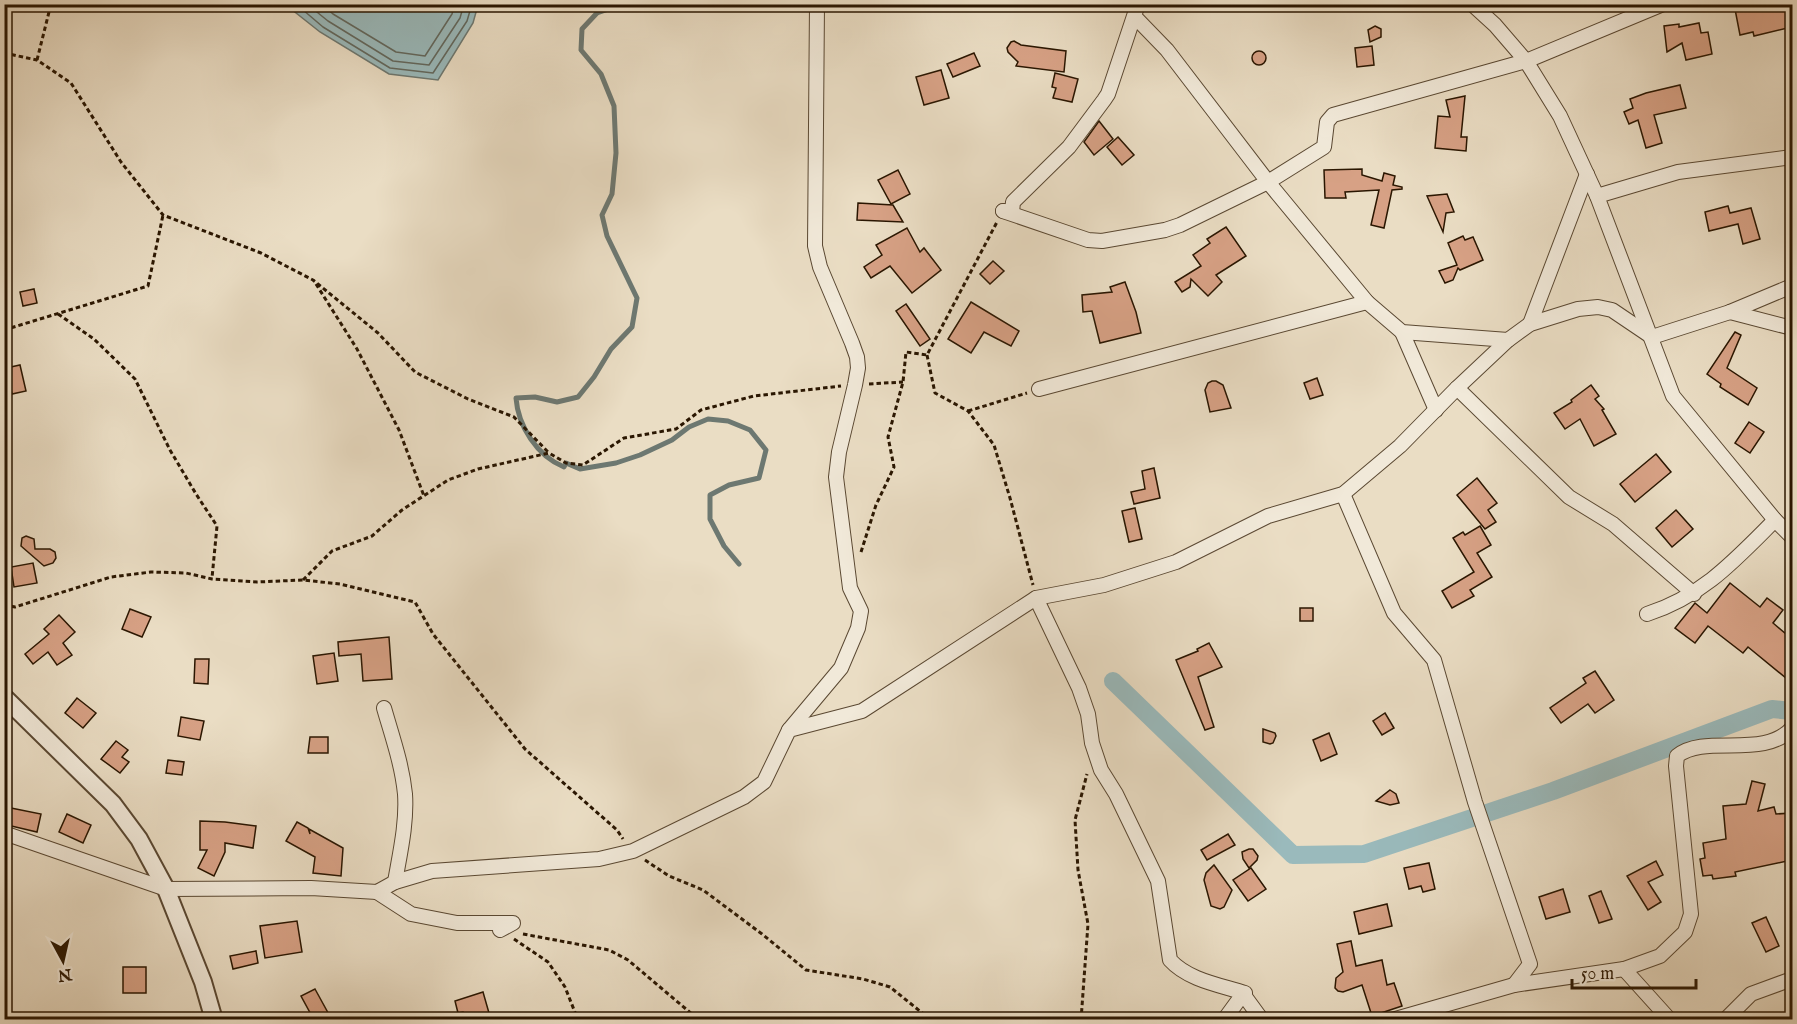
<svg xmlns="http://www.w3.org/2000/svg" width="1797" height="1024" font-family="'IM FELL English',serif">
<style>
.water{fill:#9ababc;stroke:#6d7871;stroke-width:1.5}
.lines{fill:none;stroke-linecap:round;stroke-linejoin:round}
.shore{stroke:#62685e;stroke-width:1.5}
.stream{stroke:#6d7871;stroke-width:5}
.canal{stroke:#9ababc;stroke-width:18}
.building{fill:#d7a185;stroke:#2a1601;stroke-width:1.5}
.minor-casing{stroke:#5a4832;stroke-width:16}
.tertiary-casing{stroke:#5a4832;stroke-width:20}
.path{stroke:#2a1601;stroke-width:3;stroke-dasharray:4.5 3;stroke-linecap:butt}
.minor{stroke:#f1e9d9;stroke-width:14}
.tertiary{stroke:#f1e9d9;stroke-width:16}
</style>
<rect width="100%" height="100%" fill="#eaddc4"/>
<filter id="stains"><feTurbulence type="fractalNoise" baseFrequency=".00333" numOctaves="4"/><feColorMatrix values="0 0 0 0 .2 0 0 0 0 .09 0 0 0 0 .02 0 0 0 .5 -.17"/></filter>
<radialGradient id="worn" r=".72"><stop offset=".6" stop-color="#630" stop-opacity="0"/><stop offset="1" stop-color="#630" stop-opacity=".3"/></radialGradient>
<path class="water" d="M286 5H478L473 23 438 80 389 74 320 32Z"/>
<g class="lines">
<g class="shore">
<path d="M296 4 323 27 390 68 433 73 467 21 472 4"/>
<path d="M307 4 328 21 393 61 429 65 460 18 464 4"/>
<path d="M322 4 333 14 396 52 425 56 452 14 455 4"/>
</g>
<path class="stream" d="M623 4 597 13 582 29 581 50 601 74 614 106 616 153 612 194 602 215 607 236 637 298 632 327 611 349 594 377 578 397 557 402 535 397 516 398C518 426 537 456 564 467L566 463 580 469 616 463 640 455 672 440 689 427 708 419 728 421 750 430 766 450 759 478 729 485 710 495V519L724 546 739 564"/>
<path class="canal" d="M1113 681 1293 855 1364 854 1553 791 1772 709 1792 711"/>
</g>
<g class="building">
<path d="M1734 4H1787L1792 27 1754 36 1753 32 1740 35Z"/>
<path d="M1699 23 1701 33 1708 32 1712 54 1686 60 1682 43 1667 52 1664 26 1679 24V27Z"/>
<path d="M1375 26 1381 29V37L1370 42 1368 30Z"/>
<path d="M1014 41 1021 45 1066 51 1064 72 1016 66 1018 62 1008 52 1007 48 1011 42Z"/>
<path d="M1372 46 1374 65 1357 67 1355 48Z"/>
<circle cx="1259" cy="58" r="7"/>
<path d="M974 53 980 66 953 77 947 64Z"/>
<path d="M941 70 949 98 924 105 916 77Z"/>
<path d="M1055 73 1078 79 1072 102 1053 98 1056 88 1052 87Z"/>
<path d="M1680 85 1686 108 1654 115 1662 143 1646 148 1638 120 1629 124 1624 112 1633 108 1630 99 1646 93Z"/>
<path d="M1465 96 1461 137H1467L1466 151 1435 148 1438 116 1450 117 1446 100Z"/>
<path d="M1099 121 1113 139 1094 155 1084 142Z"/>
<path d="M1118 137 1134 155 1122 165 1107 147Z"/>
<path d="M1362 169V175L1382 181 1384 173 1395 176 1393 185 1402 187V189L1392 190 1384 228 1371 225 1379 190 1345 192 1346 198H1325L1324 170Z"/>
<path d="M898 170 910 194 891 204 878 180Z"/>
<path d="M1447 194 1454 212 1446 213 1443 232 1427 196Z"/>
<path d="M858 203 893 205 903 222 857 220Z"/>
<path d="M1728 206 1730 213 1751 208 1760 239 1743 244 1738 224 1709 231 1705 212Z"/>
<path d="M1226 227 1246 256 1216 275 1222 282 1208 296 1191 279 1190 287 1182 292 1175 282 1201 266 1193 255 1210 243 1207 239Z"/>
<path d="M907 228 920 252 924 248 941 270 912 293 890 266 871 278 864 267 882 255 876 245Z"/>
<path d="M1463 236 1465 240 1473 237 1483 260 1460 270 1458 268 1453 280 1445 283 1439 271 1457 265 1448 243Z"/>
<path d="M993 261 1004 271 990 284 980 274Z"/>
<path d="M1125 282 1136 312 1141 333 1100 343 1092 311 1083 312 1082 295 1112 292 1110 287Z"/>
<path d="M34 289 37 303 23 306 20 292Z"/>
<path d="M971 302 1019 331 1011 346 984 332 971 353 948 339Z"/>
<path d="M906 304 930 339 920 346 896 311Z"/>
<path d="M1735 332 1741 335 1727 368 1757 388 1748 405 1720 387 1721 384 1707 374Z"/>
<path d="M20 365 26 391 12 394 6 368Z"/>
<path d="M1317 378 1323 395 1310 399 1304 383Z"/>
<path d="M1212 381H1216L1223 385 1231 408 1210 412 1205 390 1208 383Z"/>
<path d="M1591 385 1599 396 1595 399 1604 409 1602 410 1616 434 1594 446 1580 419 1565 429 1554 413 1572 402 1571 400Z"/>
<path d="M1749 422 1764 432 1750 453 1735 443Z"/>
<path d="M1656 454 1671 472 1635 502 1620 484Z"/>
<path d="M1154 468 1160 498 1134 504 1131 492 1145 489 1142 471Z"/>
<path d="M1477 478 1497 503 1488 510 1496 522 1485 529 1457 495Z"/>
<path d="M1135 508 1142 539 1129 542 1122 511Z"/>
<path d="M1676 510 1693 529 1672 547 1656 528Z"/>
<path d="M1480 526 1491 545 1477 553 1492 577 1470 590 1474 596 1452 608 1442 591 1474 572 1453 538 1463 532 1465 535Z"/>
<path d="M26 536 34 539 35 549H50L55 552 56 558 53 563 44 566 21 546 22 538Z"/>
<path d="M33 563 37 583 14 587 11 567Z"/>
<path d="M1730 583 1760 607 1767 598 1783 610 1773 623 1792 639V683L1748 647 1743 653 1708 626 1695 643 1675 628 1695 603 1707 613Z"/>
<rect x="1300" y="608" width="13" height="13"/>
<path d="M130 609 151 617 142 637 122 629Z"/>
<path d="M59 615 75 632 63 643 72 655 57 665 48 652 33 664 25 654 49 634 44 629Z"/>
<path d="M389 637 392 679 363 681 361 654 339 656 338 642Z"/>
<path d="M1209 643 1222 667 1198 677 1214 727 1205 730 1176 660 1198 651 1197 649Z"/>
<path d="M334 653 338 681 317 684 313 656Z"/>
<path d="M195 659H209L208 684 194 683Z"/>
<path d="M1595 671 1614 700 1595 713 1588 704 1561 723 1550 708 1586 683 1583 678Z"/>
<path d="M77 698 96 713 83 728 65 713Z"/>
<path d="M1385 713 1394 728 1382 735 1373 721Z"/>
<path d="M181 717 204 721 200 740 178 736Z"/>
<path d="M1263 729 1275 733 1276 736 1273 743 1270 744 1263 742Z"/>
<path d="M1329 733 1337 754 1321 761 1313 740Z"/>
<path d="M310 737H328V753H308Z"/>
<path d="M116 741 128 750 122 757 129 762 120 773 101 759Z"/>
<path d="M168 760 184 762 182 775 166 773Z"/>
<path d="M1752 781 1765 784 1758 811 1774 807 1776 814 1792 813V860L1735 872 1736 876 1713 879 1712 875 1703 876 1700 859 1705 858 1703 843 1726 839 1723 806 1746 804Z"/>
<path d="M1390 790 1396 794 1399 803 1390 805 1376 801Z"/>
<path d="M11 808 41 814 37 832 7 825Z"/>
<path d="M67 814 91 825 83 843 59 832Z"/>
<path d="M200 821 225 822 256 826 253 848 225 843V852L214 876 198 868 207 850H200Z"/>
<path d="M297 822 308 828 310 834 309 829 343 848 341 876 313 873 315 857 286 841Z"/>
<path d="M1228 834 1235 845 1207 860 1201 850Z"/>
<path d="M1249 849H1253L1258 856 1257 860 1249 868 1243 859 1242 852Z"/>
<path d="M1656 861 1663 875 1648 882 1661 902 1648 910 1627 876Z"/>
<path d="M1429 863 1435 889 1423 892 1421 886 1409 889 1404 868Z"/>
<path d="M1214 865 1232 890 1224 907 1220 909 1211 906 1204 880 1206 873Z"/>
<path d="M1251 868 1266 889 1248 901 1233 880Z"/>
<path d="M1563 889 1570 912 1546 919 1539 897Z"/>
<path d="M1601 891 1612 919 1599 923 1589 896Z"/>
<path d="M1387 904 1392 926 1359 934 1354 912Z"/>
<path d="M1766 917 1779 946 1766 952 1752 923Z"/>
<path d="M297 921 302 952 265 958 260 926Z"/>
<path d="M1351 941 1356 966 1382 960 1387 985 1394 983 1402 1006 1372 1016 1362 985 1343 992 1338 991 1335 988 1336 978 1343 972 1337 944Z"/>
<path d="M256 951 258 963 233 969 230 956Z"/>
<rect x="123" y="967" width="23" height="26"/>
<path d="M315 989 332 1020H314L301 996Z"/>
<path d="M483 992 491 1020H466L463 1012 458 1013 455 1001Z"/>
</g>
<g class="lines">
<g class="minor-casing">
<g id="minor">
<path d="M1472 4 1495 25 1526 61 1560 116 1597 196 1673 396 1775 520 1792 537"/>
<path d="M1135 17 1167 50 1268 182 1367 302 1402 332 1508 340"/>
<path d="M1597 196 1678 172 1792 157"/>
<path d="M1003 211 1088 240 1102 241 1165 230 1180 225 1268 182 1324 147 1327 122 1333 115 1526 61 1663 4"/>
<path d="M1003 211 1012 212 1013 202 1069 147 1104 100 1108 94 1138 4"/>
<path d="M1730 312 1792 328"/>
<path d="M1530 324 1587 174"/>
<path d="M1402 332 1436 410"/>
<path d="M1457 388 1569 497 1613 524 1694 594"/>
<path d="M1039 389 1367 302"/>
<path d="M1343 494 1394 613 1434 660 1475 802 1530 964 1514 985"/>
<path d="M1036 598 1079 688 1088 714 1092 743 1101 770 1116 794 1158 881 1170 960C1188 980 1220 985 1245 993L1243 994 1262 1020"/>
<path d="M1647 614C1703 596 1735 560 1775 520"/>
<path d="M384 708C392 736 402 764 405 794 407 823 400 853 395 882"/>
<path d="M789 730 841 668 858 628 861 611 850 588 836 477 839 452 855 385 858 368 857 357 852 343 820 267 815 246 817 4"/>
<path d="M4 833 166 889 311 888 377 892 395 882 432 871 599 859 633 851 744 797 764 782 789 730 862 711 1036 598 1104 585 1176 562 1268 516 1343 494 1400 446 1457 388 1508 340 1530 324 1578 309 1598 307 1612 310 1652 337 1730 312 1792 286"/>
<path d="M377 892 411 914 457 923H513L500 930"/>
<path d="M1624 969 1670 1020"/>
<path d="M1726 1019 1751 994 1792 979"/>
<path d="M1224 1020 1243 994"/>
<path d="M1392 1020 1514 985 1624 969 1660 956 1685 932 1691 914 1676 766 1677 756C1706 733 1764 760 1792 728"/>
</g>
</g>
<g class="tertiary-casing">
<path id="tertiary" d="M4 697 113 804 139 839 166 889 203 982 214 1020"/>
</g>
<g class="path">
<path d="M4 53 37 60 71 83 121 162 163 215 261 253 313 280 378 333 415 372 468 399 514 417 549 453"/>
<path d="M37 60 51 4"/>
<path d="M316 284 357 349 399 430 424 496"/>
<path d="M58 314 94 339 135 379 170 450 196 494 217 526 212 578"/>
<path d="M4 330 148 286 163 215"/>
<path d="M927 355 935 393 968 411 994 445 1010 498 1033 585"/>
<path d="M869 384 903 382"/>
<path d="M968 411 1027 393"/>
<path d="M861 552 876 505 894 467 888 437 903 382 906 352 927 355 997 222"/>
<path d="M303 580 332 551 372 536 402 510 448 480 478 469 549 453 566 463 583 465 624 438 676 429 701 410 754 396 841 386"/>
<path d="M4 605 15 607 111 577 151 572 186 573 212 579 257 582 303 580 340 584 415 602 433 634 525 749 617 830 623 839"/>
<path d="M645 860 669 876 703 890 762 934 806 970 863 979 890 987 931 1020"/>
<path d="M523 934 609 950 628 960 699 1020"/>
<path d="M514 939 548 962 565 987 578 1020"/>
<path d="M1081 1020 1088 924 1078 870 1075 820 1087 774"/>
</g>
<use href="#minor" class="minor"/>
<use href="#tertiary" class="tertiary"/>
</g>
<rect width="1797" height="1024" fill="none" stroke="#eaddc4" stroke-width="24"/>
<rect x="6" y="6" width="1785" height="1012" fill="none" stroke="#2a1601" stroke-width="3"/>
<rect x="12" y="12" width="1773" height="1000" fill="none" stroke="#2a1601" stroke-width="1.5"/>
<g transform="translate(63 961) rotate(172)" stroke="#f1e9d9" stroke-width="4.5" paint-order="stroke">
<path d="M0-4.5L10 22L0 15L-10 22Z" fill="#2a1601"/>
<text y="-9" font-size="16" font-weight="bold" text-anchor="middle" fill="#2a1601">N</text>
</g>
<path d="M1572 979v9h124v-9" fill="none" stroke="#2a1601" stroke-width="3"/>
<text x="1581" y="979" font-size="18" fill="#2a1601" stroke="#f1e9d9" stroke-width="4.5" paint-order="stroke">50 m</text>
<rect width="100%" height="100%" filter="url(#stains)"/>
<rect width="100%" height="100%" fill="url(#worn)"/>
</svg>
